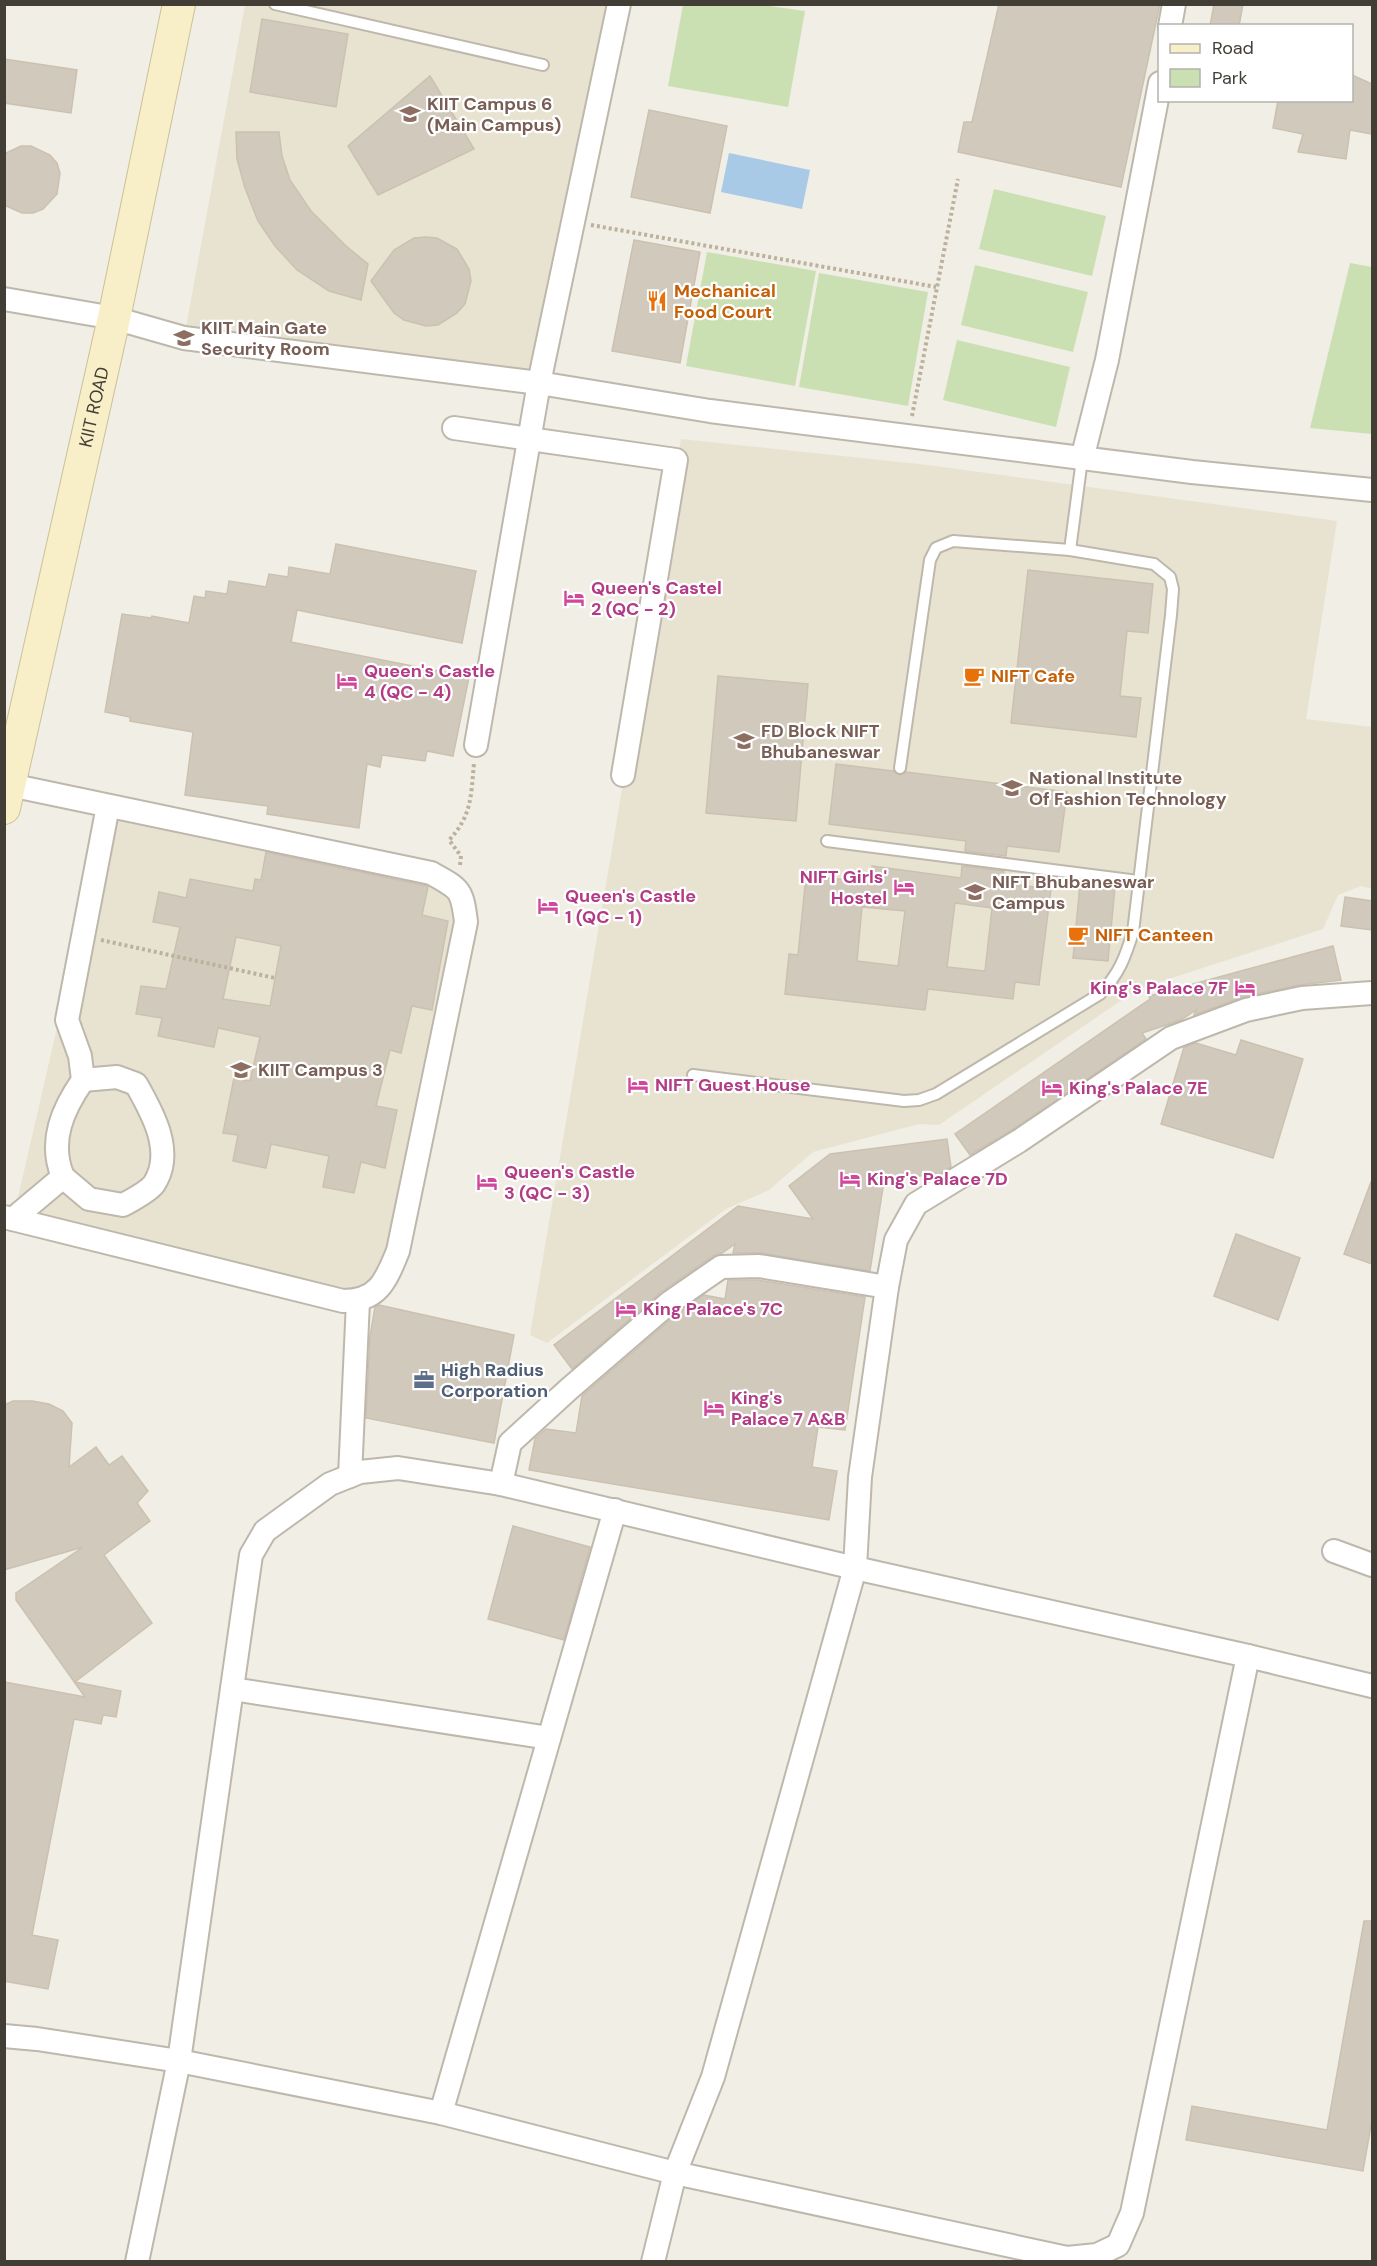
<svg xmlns="http://www.w3.org/2000/svg" width="1377" height="2266" font-family="'DM Sans',sans-serif">
<style>
.education{fill:#e8e3d1}
.green{fill:#cae0b2}
.water{fill:#a8cae7}
.building{fill:#d1c9bc;stroke:#cbc1b0;stroke-width:1.5;fill-rule:evenodd}
.lines{fill:none;stroke-linecap:round;stroke-linejoin:round}
.lane-casing{stroke:#beb8ac;stroke-width:14}
.street-casing{stroke:#beb8ac;stroke-width:26}
.secondary-casing{stroke:#cbc199;stroke-width:34}
.path{stroke:#bbb19c;stroke-width:4;stroke-dasharray:3 3;stroke-linecap:butt}
.lane{stroke:#fff;stroke-width:10}
.street{stroke:#fff;stroke-width:22}
.secondary{stroke:#f8eec8;stroke-width:32}
.labels{text-anchor:middle;dominant-baseline:central;stroke-width:4.5;stroke-linejoin:round;paint-order:stroke}
.education-label{font-size:18px;font-weight:bold;fill:#785e54;stroke:#fff;text-anchor:start}
.food-label{font-size:18px;font-weight:bold;fill:#c56008;stroke:#fff;text-anchor:start}
.street-label{font-size:18px;fill:#423e36;stroke:#fff}
.hotel-label{font-size:18px;font-weight:bold;fill:#b23c85;stroke:#fff;text-anchor:start}
.service-label{font-size:18px;font-weight:bold;fill:#4e5e75;stroke:#fff;text-anchor:start}
</style>
<rect width="100%" height="100%" fill="#f0eee5"/>
<g class="education">
<path d="M245 5H619L539 383 184 338Z"/>
<path d="M681 439 928 465 1337 521 1306 719 1372 727V889L1361 886 1338 895 1323 929 1138 989 939 1125 919 1124 813 1152 769 1190 726 1209 547 1343 530 1335Z"/>
<path d="M108 806 431 873 463 898 398 1251 358 1301 13 1219Z"/>
</g>
<g class="green">
<path d="M683 5H762L805 11 788 107 668 86Z"/>
<path d="M994 189 1106 216 1092 276 979 249Z"/>
<path d="M707 252 816 271 795 386 686 366Z"/>
<path d="M1350 263 1372 267V434L1310 428Z"/>
<path d="M975 265 1088 292 1073 352 961 325Z"/>
<path d="M819 273 928 292 908 406 799 387Z"/>
<path d="M957 340 1070 367 1056 427 943 400Z"/>
</g>
<path class="water" d="M729 153 810 170 802 209 721 192Z"/>
<g class="building">
<path d="M999 4H1160L1121 187 958 152 964 122H972Z"/>
<path d="M1214 4H1243L1239 26H1210Z"/>
<path d="M262 19 348 34 336 107 250 92Z"/>
<path d="M4 59 77 70 71 113 4 103Z"/>
<path d="M1352 75 1372 84V134L1350 130 1346 159 1298 152 1303 134 1273 128 1278 100H1352Z"/>
<path d="M430 76 474 149 378 195 348 146Z"/>
<path d="M649 110 727 126 710 213 631 197Z"/>
<path d="M236 132H279L282 156 290 180 311 211 346 246 368 264 361 300 329 291 297 270 275 246 258 221 245 188 237 159Z"/>
<path d="M21 146H31L50 155 57 163 60 173 57 194 43 209 33 213H22L4 205V154Z"/>
<path d="M426 237 437 238 457 249 469 269 471 281 465 304 457 313 438 325 426 326 404 320 394 313 371 281 394 250 414 238Z"/>
<path d="M634 240 700 252 680 363 612 351Z"/>
<path d="M336 544 476 571 462 643 297 610 291 642 469 677 453 756 427 751 425 761 382 755 380 767 367 764 359 828 267 814 268 806 185 795 193 732 130 721V717L105 712 122 614 151 618 152 616 189 623 194 596 205 598 206 591 227 594 229 581 266 587 269 574 288 577 289 567 330 574Z"/>
<path d="M1028 570 1153 584 1148 633 1127 631 1120 696 1141 698 1136 737 1011 723Z"/>
<path d="M718 676 808 684 796 821 706 813Z"/>
<path d="M836 764 893 771 900 775 906 772 1067 792 1059 852 1007 846 1006 856 965 851 966 841 829 824Z"/>
<path d="M266 852 426 886 428 887 422 915 448 921 432 1010 412 1006 401 1053 390 1050 376 1106 397 1110 385 1168 361 1162 354 1193 323 1187 329 1156 271 1144 266 1168 233 1161 238 1135 223 1133 234 1078 250 1081 260 1037 218 1028 214 1047 158 1036 162 1018 136 1014 141 986 166 989 180 927 153 922 159 892 186 898 190 879 253 891 255 879 261 880ZM236 937 281 946 270 1006 223 999Z"/>
<path d="M872 866 961 878 962 866 1004 871 1002 883 1051 889 1039 985 1015 982 1013 999 928 989 925 1010 785 994 789 954 798 955 806 876 870 882ZM955 903 992 908 985 971 947 967ZM862 907 905 911 898 966 857 961Z"/>
<path d="M1080 884 1115 887 1108 961 1073 958Z"/>
<path d="M1345 897 1372 901V930L1341 926Z"/>
<path d="M1333 946 1341 980 1299 985 1243 997 1194 1015 1196 1010 1181 1020 1142 1033 1146 1039 1012 1130 970 1155 955 1134 1150 999 1149 996Z"/>
<path d="M1241 1040 1303 1059 1273 1158 1161 1124 1184 1047 1196 1043 1236 1055Z"/>
<path d="M947 1139 951 1167 941 1173 884 1181 870 1271 761 1253H733L735 1244 722 1253 713 1256 661 1292 572 1369 554 1345 738 1206 813 1219 789 1186 830 1154Z"/>
<path d="M1371 1182H1372V1264L1344 1254Z"/>
<path d="M1236 1234 1300 1258 1278 1320 1214 1296Z"/>
<path d="M728 1280H758L865 1297 845 1430 818 1427 812 1467 837 1471 829 1520 529 1470 535 1439 546 1429 576 1433 582 1396 677 1314 704 1295 725 1299Z"/>
<path d="M379 1305 514 1335 494 1443 366 1418 370 1336 375 1307Z"/>
<path d="M13 1401H32L49 1404 63 1411 72 1423 69 1467 96 1447 109 1465 122 1456 148 1491 137 1503 150 1521 104 1555 152 1623 75 1682 121 1691 116 1717 103 1715 101 1724 74 1719 32 1935 58 1940 48 1989 4 1981V1682L85 1697 16 1600V1593L83 1547 4 1570V1405Z"/>
<path d="M513 1526 590 1547 564 1640 488 1619Z"/>
<path d="M1364 1921H1372V2120L1363 2171 1186 2140 1192 2106 1327 2130Z"/>
</g>
<g class="lines">
<g class="lane-casing">
<g id="lane">
<path d="M275 4 543 65"/>
<path d="M1070 550 1082 459"/>
<path d="M827 841 1138 881"/>
<path d="M693 1075 904 1101 919 1100 936 1094 1100 994C1119 974 1125 958 1133 932L1171 615 1173 589 1170 577 1154 564 1070 550 953 541 936 548 930 560 900 768"/>
</g>
</g>
<g class="street-casing">
<g id="street">
<path d="M1170 26 1174 4"/>
<path d="M4 299 114 318 184 338 539 383 710 411 1192 472 1372 490"/>
<path d="M454 428 676 460 623 775"/>
<path d="M1082 459 1107 360 1160 83"/>
<path d="M476 745 539 383 619 4"/>
<path d="M63 1177 89 1199 123 1205C132 1200 148 1192 154 1184 175 1152 152 1112 136 1084L117 1077 83 1080"/>
<path d="M4 1217 343 1301C379 1301 386 1280 398 1251L466 922C462 889 460 889 431 873L10 785"/>
<path d="M13 1219 63 1177C48 1141 63 1109 83 1080L80 1056 67 1020 108 806"/>
<path d="M350 1476 358 1301"/>
<path d="M501 1484 510 1443 569 1389 669 1303 721 1267 759 1266 887 1287"/>
<path d="M1334 1551 1372 1565"/>
<path d="M232 1689 549 1738"/>
<path d="M4 2036 37 2039 179 2061 441 2113 675 2173 1067 2258 1097 2255 1118 2245 1132 2213 1248 1656"/>
<path d="M441 2113 615 1510"/>
<path d="M137 2262 179 2061 251 1555 265 1531 330 1484 360 1472 398 1468 501 1484 855 1568 1248 1656 1372 1686"/>
<path d="M653 2262 675 2173 713 2077 855 1568 860 1477 887 1287 896 1240 916 1204 1019 1141 1171 1038 1246 1010 1302 998 1372 993"/>
</g>
</g>
<g class="secondary-casing">
<g id="secondary">
<path id="s1" d="M4 808 114 318 179 4"/>
</g>
</g>
<g class="path">
<path d="M591 225 936 287"/>
<path d="M912 416 958 179"/>
<path d="M460 865 461 856 449 840C472 816 471 795 474 763"/>
<path d="M101 940 275 978"/>
</g>
<use href="#lane" class="lane"/>
<use href="#street" class="street"/>
<use href="#secondary" class="secondary"/>
</g>
<defs>
<g id="university-bare" transform="scale(1.62)"><path d="M0-5L7-2L0 1L-7-2ZM-4 1L0 2.5L4 1V4Q0 6-4 4Z" fill="#8d6e63" stroke="#fff" stroke-width="2.5" paint-order="stroke"/></g>
<g id="restaurant-bare" transform="scale(1.62)"><path d="M-5-6h1v4h1v-4h1v4h1v-4h1v5L-1.5 .5V6h-2V.5L-5-1ZM5-6V6H3V1.5H1.5Q1.5-4 5-6Z" fill="#e8710a" stroke="#fff" stroke-width="2.5" paint-order="stroke"/></g>
<g id="hotel-bare" transform="scale(1.62)"><path d="M-6-4.5h1.5V1H6V5H4.5V3h-9V5H-6ZM-4 0a1.8 1.8 0 1 1 3.6 0ZM.5 0V-2.5h3Q6-2.5 6 0Z" fill="#d1479c" stroke="#fff" stroke-width="2.5" paint-order="stroke"/></g>
<g id="cafe-bare" transform="scale(1.62)"><path d="M-5.5-4.5H6V0H3Q3 3.5 0 3.5H-2.5Q-5.5 3.5-5.5 0ZM3-3.2v2h1.7v-2ZM-6 4.5H4V6H-6Z" fill="#e8710a" stroke="#fff" stroke-width="2.5" paint-order="stroke"/></g>
<g id="office-bare" transform="scale(1.62)"><path d="M-6-3h4V-5.5h4V-3h4V5H-6ZM-1-4.5V-3h2v-1.5ZM-6 0V1H6V0Z" fill="#5c6f8a" stroke="#fff" stroke-width="2.5" paint-order="stroke"/></g>
</defs>
<g fill-rule="evenodd">
<use href="#university-bare" x="410" y="114"/>
<use href="#restaurant-bare" x="657" y="301"/>
<use href="#university-bare" x="184" y="338"/>
<use href="#hotel-bare" x="574" y="598"/>
<use href="#cafe-bare" x="974" y="676"/>
<use href="#hotel-bare" x="347" y="681"/>
<use href="#university-bare" x="744" y="741"/>
<use href="#university-bare" x="1012" y="788"/>
<use href="#hotel-bare" x="904" y="887"/>
<use href="#university-bare" x="975" y="892"/>
<use href="#hotel-bare" x="548" y="906"/>
<use href="#cafe-bare" x="1078" y="935"/>
<use href="#hotel-bare" x="1245" y="988"/>
<use href="#university-bare" x="241" y="1070"/>
<use href="#hotel-bare" x="638" y="1085"/>
<use href="#hotel-bare" x="1052" y="1088"/>
<use href="#hotel-bare" x="850" y="1179"/>
<use href="#hotel-bare" x="487" y="1182"/>
<use href="#hotel-bare" x="626" y="1309"/>
<use href="#office-bare" x="424" y="1380"/>
<use href="#hotel-bare" x="714" y="1408"/>
</g>
<g class="labels">
<g class="education-label">
<text x="427" y="104">KIIT Campus 6<tspan x="427" dy="21">(Main Campus)</tspan></text>
<text x="201" y="328">KIIT Main Gate<tspan x="201" dy="21">Security Room</tspan></text>
<text x="761" y="731">FD Block NIFT<tspan x="761" dy="21">Bhubaneswar</tspan></text>
<text x="1029" y="778">National Institute<tspan x="1029" dy="21">Of Fashion Technology</tspan></text>
<text x="992" y="882">NIFT Bhubaneswar<tspan x="992" dy="21">Campus</tspan></text>
<text x="258" y="1070">KIIT Campus 3</text>
</g>
<g class="food-label">
<text x="674" y="291">Mechanical<tspan x="674" dy="21">Food Court</tspan></text>
<text x="991" y="676">NIFT Cafe</text>
<text x="1095" y="935">NIFT Canteen</text>
</g>
<g class="street-label">
<text stroke="none"><textPath href="#s1" startOffset="411">KIIT ROAD</textPath></text>
</g>
<g class="hotel-label">
<text x="591" y="588">Queen's Castel<tspan x="591" dy="21">2 (QC - 2)</tspan></text>
<text x="364" y="671">Queen's Castle<tspan x="364" dy="21">4 (QC - 4)</tspan></text>
<text x="887" y="877" text-anchor="end">NIFT Girls'<tspan x="887" dy="21">Hostel</tspan></text>
<text x="565" y="896">Queen's Castle<tspan x="565" dy="21">1 (QC - 1)</tspan></text>
<text x="1228" y="988" text-anchor="end">King's Palace 7F</text>
<text x="655" y="1085">NIFT Guest House</text>
<text x="1069" y="1088">King's Palace 7E</text>
<text x="504" y="1172">Queen's Castle<tspan x="504" dy="21">3 (QC - 3)</tspan></text>
<text x="867" y="1179">King's Palace 7D</text>
<text x="643" y="1309">King Palace's 7C</text>
<text x="731" y="1398">King's<tspan x="731" dy="21">Palace 7 A&amp;B</tspan></text>
</g>
<g class="service-label">
<text x="441" y="1370">High Radius<tspan x="441" dy="21">Corporation</tspan></text>
</g>
</g>
<rect width="1377" height="2266" fill="none" stroke="#423e36" stroke-width="12"/>
<rect x="1158" y="24" width="195" height="78" fill="#ffffff" stroke="#b3b2af" stroke-width="1.5"/>
<rect x="1170" y="44" width="30" height="9" fill="#f8eec8" stroke="#b3b2af" stroke-width="1.5"/>
<text x="1212" y="54" font-size="18" fill="#423e36">Road</text>
<rect x="1170" y="69" width="30" height="18" fill="#cae0b2" stroke="#b3b2af" stroke-width="1.5"/>
<text x="1212" y="84" font-size="18" fill="#423e36">Park</text>
</svg>
